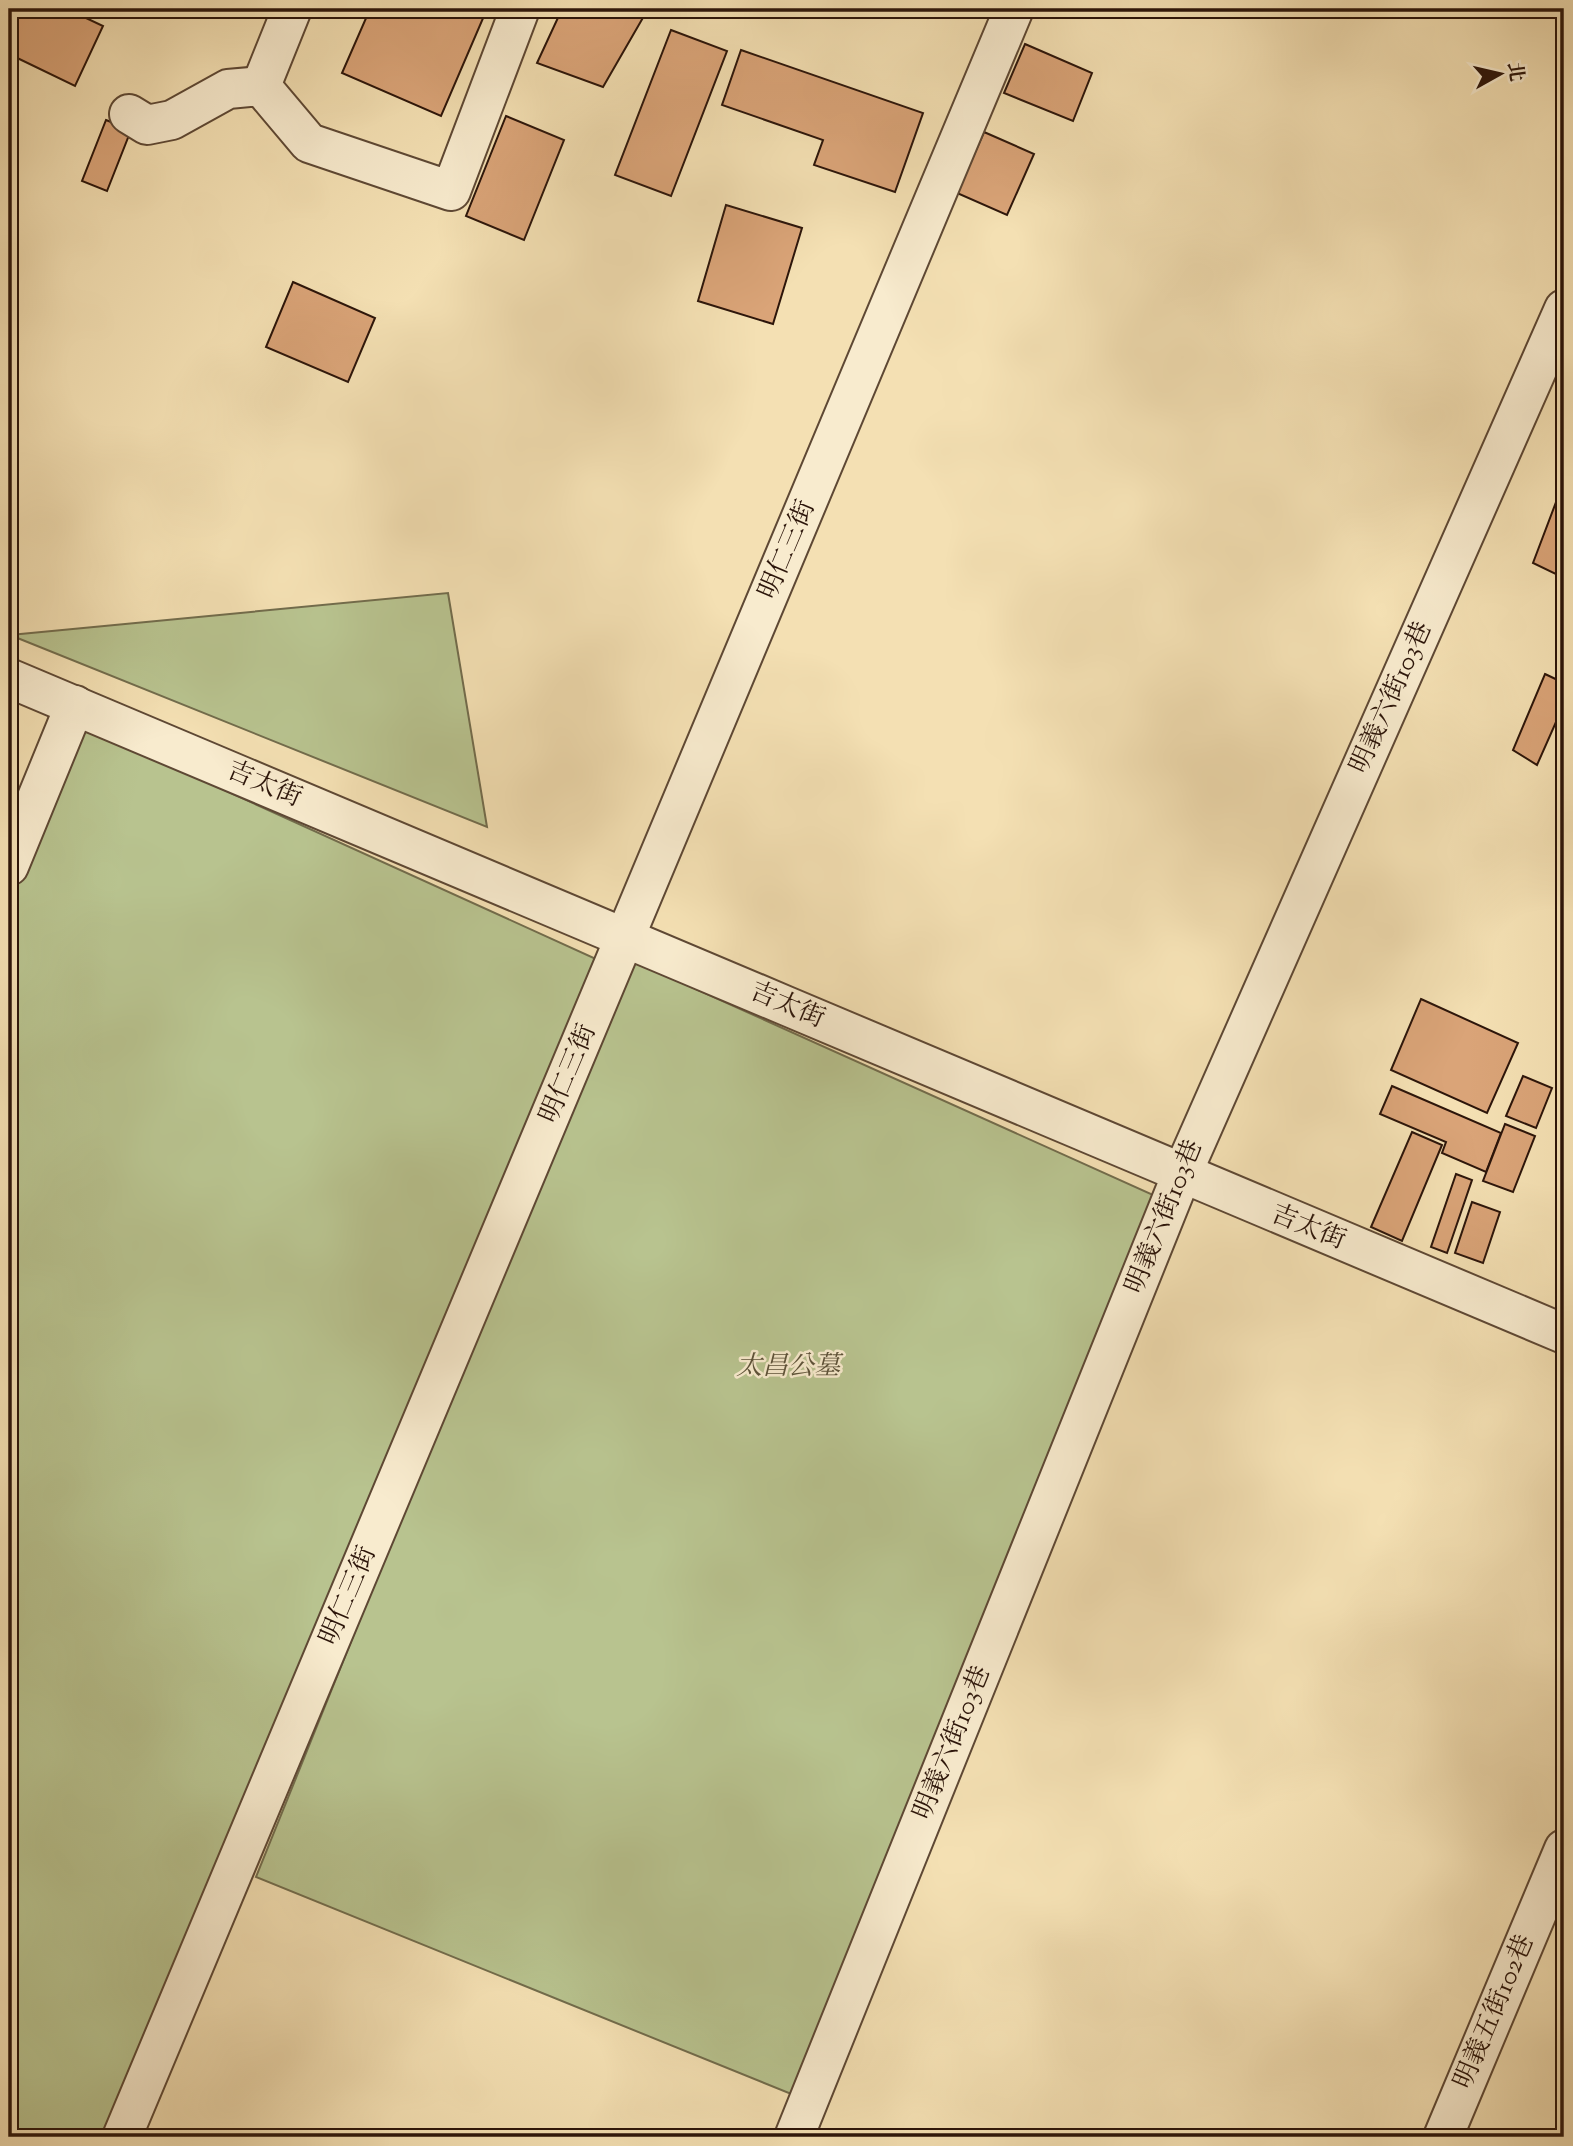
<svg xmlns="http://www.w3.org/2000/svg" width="1573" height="2146" font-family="'Sorts Mill Goudy','Noto Serif TC',serif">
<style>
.green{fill:#b8c38f;stroke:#726c4c;stroke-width:2}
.building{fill:#daa478;stroke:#2c150a;stroke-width:2}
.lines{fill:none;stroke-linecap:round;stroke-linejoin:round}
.street-casing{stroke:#5e4834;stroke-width:42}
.street{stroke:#f8ebce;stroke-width:38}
.labels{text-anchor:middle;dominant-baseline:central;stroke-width:5;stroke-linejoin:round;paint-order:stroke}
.street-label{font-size:26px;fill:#2c150a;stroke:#f8ebce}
.park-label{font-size:26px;font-style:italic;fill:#5d5239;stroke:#f8ebce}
</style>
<rect width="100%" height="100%" fill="#f4e0b3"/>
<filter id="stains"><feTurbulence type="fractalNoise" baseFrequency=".00286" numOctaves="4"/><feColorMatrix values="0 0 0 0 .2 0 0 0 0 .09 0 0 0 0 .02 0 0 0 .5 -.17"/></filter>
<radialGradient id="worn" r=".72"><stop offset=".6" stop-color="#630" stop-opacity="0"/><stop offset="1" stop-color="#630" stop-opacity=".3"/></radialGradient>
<g class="green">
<path d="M448 593 487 827 10 635Z"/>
<path d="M81 725 596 959 111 2137H9V905Z"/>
<path d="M627 958 1182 1208 811 2102 256 1877Z"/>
</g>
<g class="building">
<path d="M20 9H67L103 26 75 86 9 54V32Z"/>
<path d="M370 9H487L441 116 342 73Z"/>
<path d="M562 9H648L603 87 537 63Z"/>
<path d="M671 30 727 51 671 196 615 175Z"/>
<path d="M1025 44 1092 73 1073 121 1004 93Z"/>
<path d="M741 50 923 113 895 192 814 165 823 140 722 105Z"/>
<path d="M506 116 564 140 524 240 466 216Z"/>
<path d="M106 120 131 130 107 191 82 181Z"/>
<path d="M984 132 1034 154 1007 215 957 193Z"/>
<path d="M726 205 802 228 773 324 698 301Z"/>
<path d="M293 282 375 318 348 382 266 347Z"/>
<path d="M1564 481V578L1533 563Z"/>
<path d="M1545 674 1564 683V704L1537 765 1513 750Z"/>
<path d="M1421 999 1518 1043 1487 1113 1391 1070Z"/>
<path d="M1523 1076 1552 1088 1536 1128 1506 1116Z"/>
<path d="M1392 1086 1501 1133 1486 1172 1442 1153 1446 1142 1380 1114Z"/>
<path d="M1505 1124 1535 1136 1513 1192 1483 1181Z"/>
<path d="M1412 1132 1442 1145 1402 1241 1371 1227Z"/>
<path d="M1456 1174 1472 1180 1447 1253 1431 1247Z"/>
<path d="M1472 1202 1500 1212 1483 1263 1455 1253Z"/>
</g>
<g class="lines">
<g class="street-casing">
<g id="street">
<path d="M261 86 292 9"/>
<path d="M129 114 147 125 172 120 228 89 261 86 309 143 451 191 520 9"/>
<path d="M9 678C529 893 1044 1119 1564 1334"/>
<path d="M9 866 75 705"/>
<path d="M122 2137 1014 9"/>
<path d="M794 2137 1181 1176 1564 309"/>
<path d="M1443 2137 1564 1849"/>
</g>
</g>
<use href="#street" class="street"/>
</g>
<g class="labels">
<g class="street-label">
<text transform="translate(788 550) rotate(-67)">明仁三街</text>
<text transform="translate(1392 698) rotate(-66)">明義六街103巷</text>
<text transform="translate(264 785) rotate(23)">吉太街</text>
<text transform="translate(787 1006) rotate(23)">吉太街</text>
<text transform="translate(569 1074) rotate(-67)">明仁三街</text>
<text transform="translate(1165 1217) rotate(-68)">明義六街103巷</text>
<text transform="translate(1308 1228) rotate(22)">吉太街</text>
<text transform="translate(349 1596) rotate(-67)">明仁三街</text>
<text transform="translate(953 1743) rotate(-68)">明義六街103巷</text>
<text transform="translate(1495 2012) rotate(-67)">明義五街102巷</text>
</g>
<g class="park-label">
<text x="788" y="1367">太昌公墓</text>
</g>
</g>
<rect width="1573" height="2146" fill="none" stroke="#f4e0b3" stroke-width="35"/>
<rect x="10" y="10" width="1552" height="2125" fill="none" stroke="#2c150a" stroke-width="3.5"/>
<rect x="18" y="18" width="1538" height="2111" fill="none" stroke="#2c150a" stroke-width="2"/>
<g transform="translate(1500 74) rotate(82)" stroke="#f8ebce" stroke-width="5" paint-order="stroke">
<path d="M0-5L12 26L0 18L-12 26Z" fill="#2c150a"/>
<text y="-10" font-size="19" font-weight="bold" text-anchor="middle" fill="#2c150a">北</text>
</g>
<rect width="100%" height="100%" filter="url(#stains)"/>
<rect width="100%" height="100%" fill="url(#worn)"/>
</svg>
